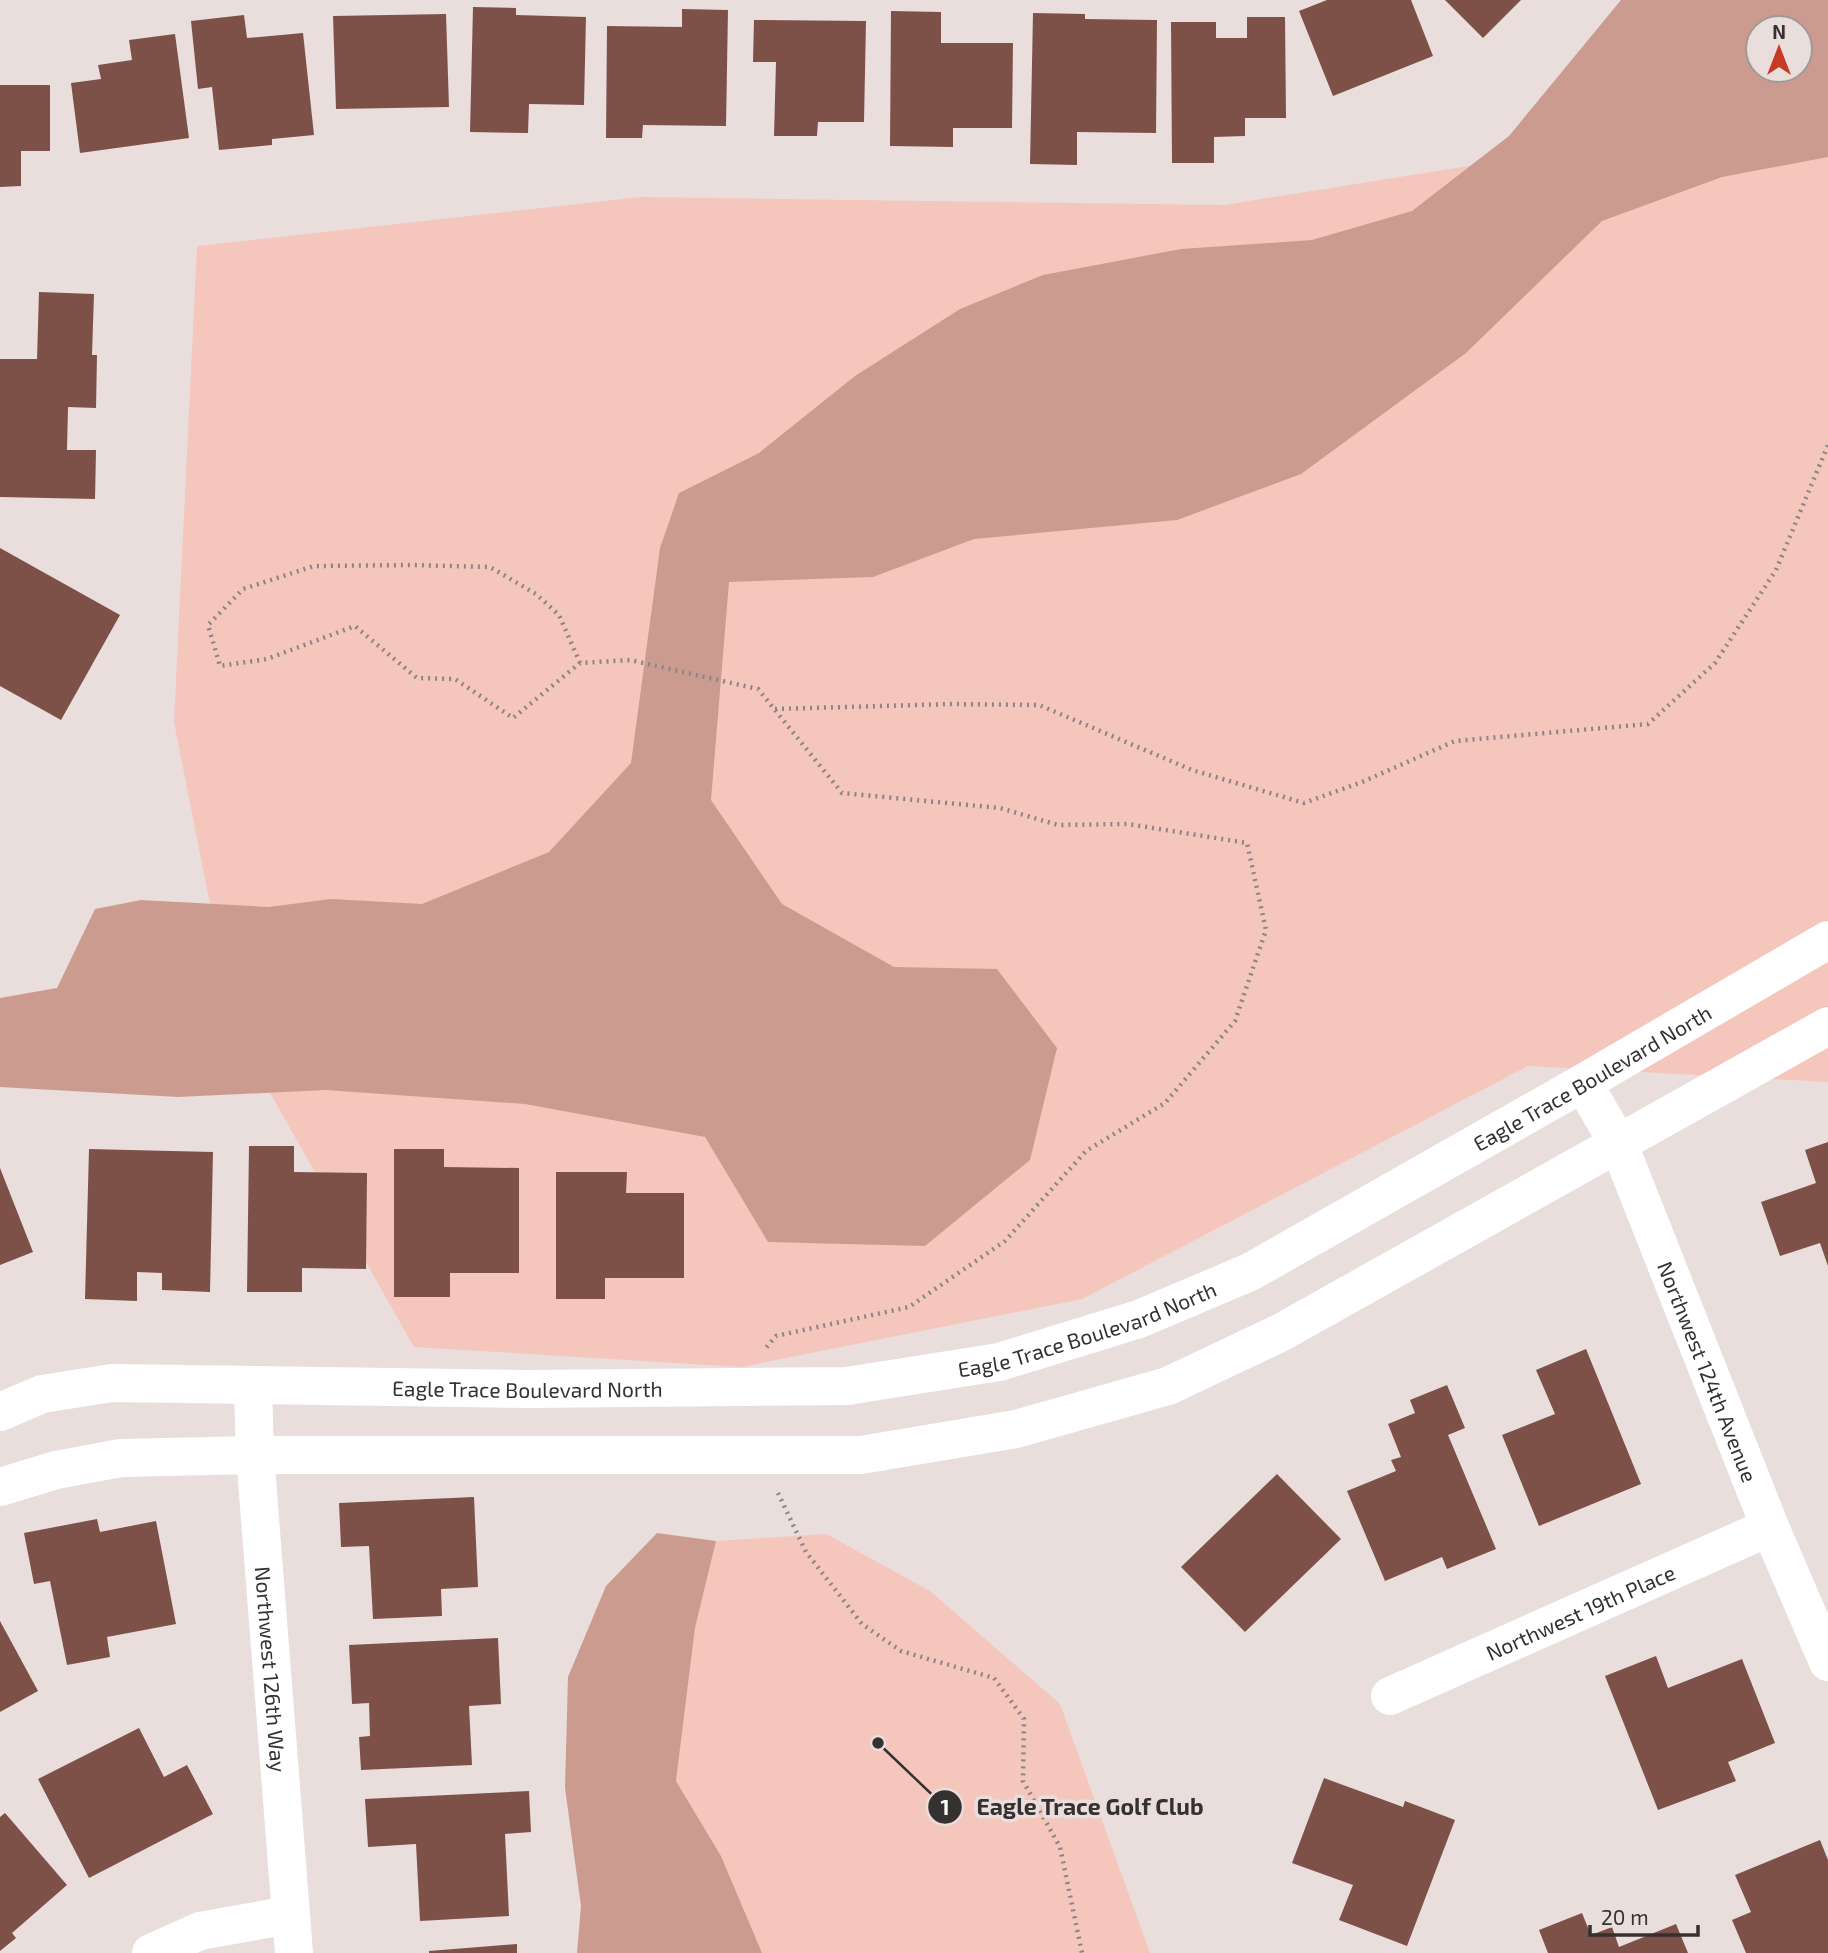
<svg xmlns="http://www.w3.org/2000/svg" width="1828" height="1953" font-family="'Exo 2',sans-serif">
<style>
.green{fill:#f4c6bc}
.water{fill:#cc9b90;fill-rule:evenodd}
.building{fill:#7d5148}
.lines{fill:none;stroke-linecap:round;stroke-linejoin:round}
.path{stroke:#8d8584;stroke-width:4.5;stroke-dasharray:2 5;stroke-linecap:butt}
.minor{stroke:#fff;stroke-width:38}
.labels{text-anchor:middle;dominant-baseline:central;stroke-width:7;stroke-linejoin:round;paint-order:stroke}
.street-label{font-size:21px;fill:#363131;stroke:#e9dedc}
.leader{fill:none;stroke:#363131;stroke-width:2.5}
.callout-dot{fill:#363131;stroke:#e9dedc;stroke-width:2.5}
.mark-label{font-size:21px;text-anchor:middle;font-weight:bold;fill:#fff}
.callout-label{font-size:23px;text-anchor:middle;font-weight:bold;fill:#363131;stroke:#e9dedc;stroke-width:7;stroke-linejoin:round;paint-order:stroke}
</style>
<rect width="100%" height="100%" fill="#e9dedc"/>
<g class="green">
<path d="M1828 43V1082L1528 1066 1082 1299 741 1367 414 1347 235 1031 174 722 197 246 641 197 1224 205 1562 151 1800 70Z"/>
<path d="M826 1534 930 1591 1060 1704 1150 1953H762L721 1856 676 1781 695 1628 716 1541Z"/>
</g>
<g class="water">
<path d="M1621 0H1828V157L1722 177 1602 221 1466 353 1301 474 1177 520 974 539 873 577 729 582 711 800 782 904 894 967 997 969 1057 1048 1030 1160 925 1246 768 1242 705 1137 525 1104 326 1090 178 1097 0 1087V998L57 988 95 909 141 900 268 907 331 899 422 904 549 852 631 763 660 548 679 493 759 453 855 376 960 309 1043 275 1181 249 1312 240 1412 211 1509 136ZM1800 28V70H1758V28Z"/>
<path d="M657 1533 716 1541 695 1628 676 1781 721 1856 762 1953H577L581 1906 565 1788 568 1677 606 1586Z"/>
</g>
<g class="building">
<path d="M1327 0H1411L1433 56 1333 96 1299 11Z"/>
<path d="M1445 0H1521L1483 38Z"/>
<path d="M473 7 516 8V15L586 17 584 105 529 104 528 133 470 132Z"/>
<path d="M682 9 728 10 726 126 643 125 642 138H606L607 26 682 27Z"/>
<path d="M891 11 941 12V43H1013L1012 128H953V147L890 146Z"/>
<path d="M1033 13 1085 14V19L1157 20 1156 133 1077 132V165L1030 164Z"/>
<path d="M446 14 449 107 336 109 333 16Z"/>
<path d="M244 15 247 38 303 33 314 135 272 139V145L219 150 212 87 198 89 191 21Z"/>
<path d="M1247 17H1285L1286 118H1245V136L1214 137V163H1172L1171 22H1216V38H1247Z"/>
<path d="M754 20 866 21 864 122H818L817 136H774L776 62H753Z"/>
<path d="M175 34 189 138 80 153 71 83 101 79 98 65 132 60 129 40Z"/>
<path d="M0 85H50V151H21V186L0 187Z"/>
<path d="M39 292 94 294 92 355H97L96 408 68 407 67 450H96L95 499 0 497V359H37Z"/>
<path d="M0 548 120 615 61 720 0 686Z"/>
<path d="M1828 1142V1266L1820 1243 1780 1256 1761 1202 1816 1183 1805 1150Z"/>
<path d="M249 1146H294V1172L367 1173 366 1269 302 1268V1292H247Z"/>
<path d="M89 1149 213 1152 210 1292 162 1290V1273L137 1272V1301L85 1299Z"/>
<path d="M394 1149H444V1167L519 1168V1273H450V1297H394Z"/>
<path d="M0 1168 33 1252 0 1265Z"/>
<path d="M556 1172H627L626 1193H684V1278H605V1299H556Z"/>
<path d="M1586 1349 1641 1484 1539 1526 1502 1435 1555 1414 1536 1370Z"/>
<path d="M1447 1385 1465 1428 1448 1435 1496 1549 1447 1569 1442 1557 1385 1581 1347 1491 1396 1471 1391 1460 1401 1457 1388 1424 1415 1413 1410 1400Z"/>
<path d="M1277 1474 1341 1539 1245 1632 1181 1567Z"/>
<path d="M474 1497 478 1587 441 1589 442 1616 373 1619 369 1546 341 1547 339 1503Z"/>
<path d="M97 1519 100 1532 156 1521 176 1624 107 1637 110 1657 67 1665 50 1581 34 1584 24 1533Z"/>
<path d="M0 1621 38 1691 0 1712Z"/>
<path d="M498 1638 501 1704 469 1706 472 1765 361 1770 359 1737 370 1736 369 1703 352 1704 349 1645Z"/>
<path d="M1656 1656 1668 1688 1742 1659 1775 1743 1728 1762 1736 1781 1658 1810 1605 1676Z"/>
<path d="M139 1728 164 1777 187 1765 213 1814 89 1878 38 1779Z"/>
<path d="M1324 1778 1403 1807 1405 1801 1455 1820 1407 1946 1339 1920 1353 1885 1292 1863Z"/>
<path d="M529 1791 531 1832 505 1834 509 1916 420 1921 416 1844 368 1847 365 1799Z"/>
<path d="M5 1813 67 1885 12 1933 16 1938 0 1951V1817Z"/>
<path d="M1820 1840 1828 1860V1953H1746L1732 1920 1751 1912 1735 1875Z"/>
<path d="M1582 1913 1591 1935 1612 1927 1619 1947 1676 1924 1688 1953H1548L1539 1930Z"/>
<path d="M517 1944V1953H429V1951Z"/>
</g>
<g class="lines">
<g class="path">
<path d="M580 663 559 615 536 594 490 567 411 565 314 566 243 589 208 625 220 666 267 659 355 626 417 678 455 679 513 718 580 663 630 660 758 689 842 793 1000 808 1058 825 1128 824 1247 843 1266 930 1235 1021 1165 1103 1086 1151 1005 1241 909 1307 776 1336 765 1349"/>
<path d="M775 709 952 704 1039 705 1192 770 1304 803 1362 782 1455 741 1648 724 1715 663 1776 570 1828 445"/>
<path d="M778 1493 806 1552 862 1624 901 1651 994 1678 1024 1719 1023 1781 1060 1847 1082 1953"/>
</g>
<g class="minor">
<path id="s1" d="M1583 1083 1619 1145 1770 1527 1828 1662"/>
<path id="s2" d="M253 1386 255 1455 294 1953"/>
<path id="s3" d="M0 1412 42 1394 112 1383 529 1389 847 1386 999 1362 1139 1319 1250 1272 1583 1083 1828 940"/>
<path d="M0 1487 56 1470 121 1458 255 1455H861L1016 1429 1168 1386 1280 1333 1828 1026"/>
<path id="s4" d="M1390 1696 1770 1527"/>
<path d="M151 1953 200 1931 289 1915"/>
</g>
</g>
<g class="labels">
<g class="street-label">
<text stroke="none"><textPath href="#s3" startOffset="1666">Eagle Trace Boulevard North</textPath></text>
<text stroke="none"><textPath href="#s3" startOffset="1099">Eagle Trace Boulevard North</textPath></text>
<text stroke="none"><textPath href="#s1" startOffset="315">Northwest 124th Avenue</textPath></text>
<text stroke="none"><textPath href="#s3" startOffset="532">Eagle Trace Boulevard North</textPath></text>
<text stroke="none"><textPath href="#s4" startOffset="208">Northwest 19th Place</textPath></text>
<text stroke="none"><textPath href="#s2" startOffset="284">Northwest 126th Way</textPath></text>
</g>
</g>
<path class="leader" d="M878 1743L945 1807"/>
<g class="callout-dot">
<circle cx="878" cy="1743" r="7"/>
<circle cx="945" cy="1807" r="18"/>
</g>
<g class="mark-label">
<text x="945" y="1815">1</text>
</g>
<g class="callout-label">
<text x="1090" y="1815">Eagle Trace Golf Club</text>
</g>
<g transform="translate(1779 49)"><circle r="33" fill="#e9dedc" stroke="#a19998" stroke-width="2"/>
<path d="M0-5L12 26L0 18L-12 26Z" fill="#c73b24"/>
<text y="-10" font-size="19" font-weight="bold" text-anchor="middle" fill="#363131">N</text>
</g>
<path d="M1590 1925v10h108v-10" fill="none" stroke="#363131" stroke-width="3.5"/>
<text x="1601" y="1925" font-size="21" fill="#363131" stroke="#e9dedc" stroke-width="5" paint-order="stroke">20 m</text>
</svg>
